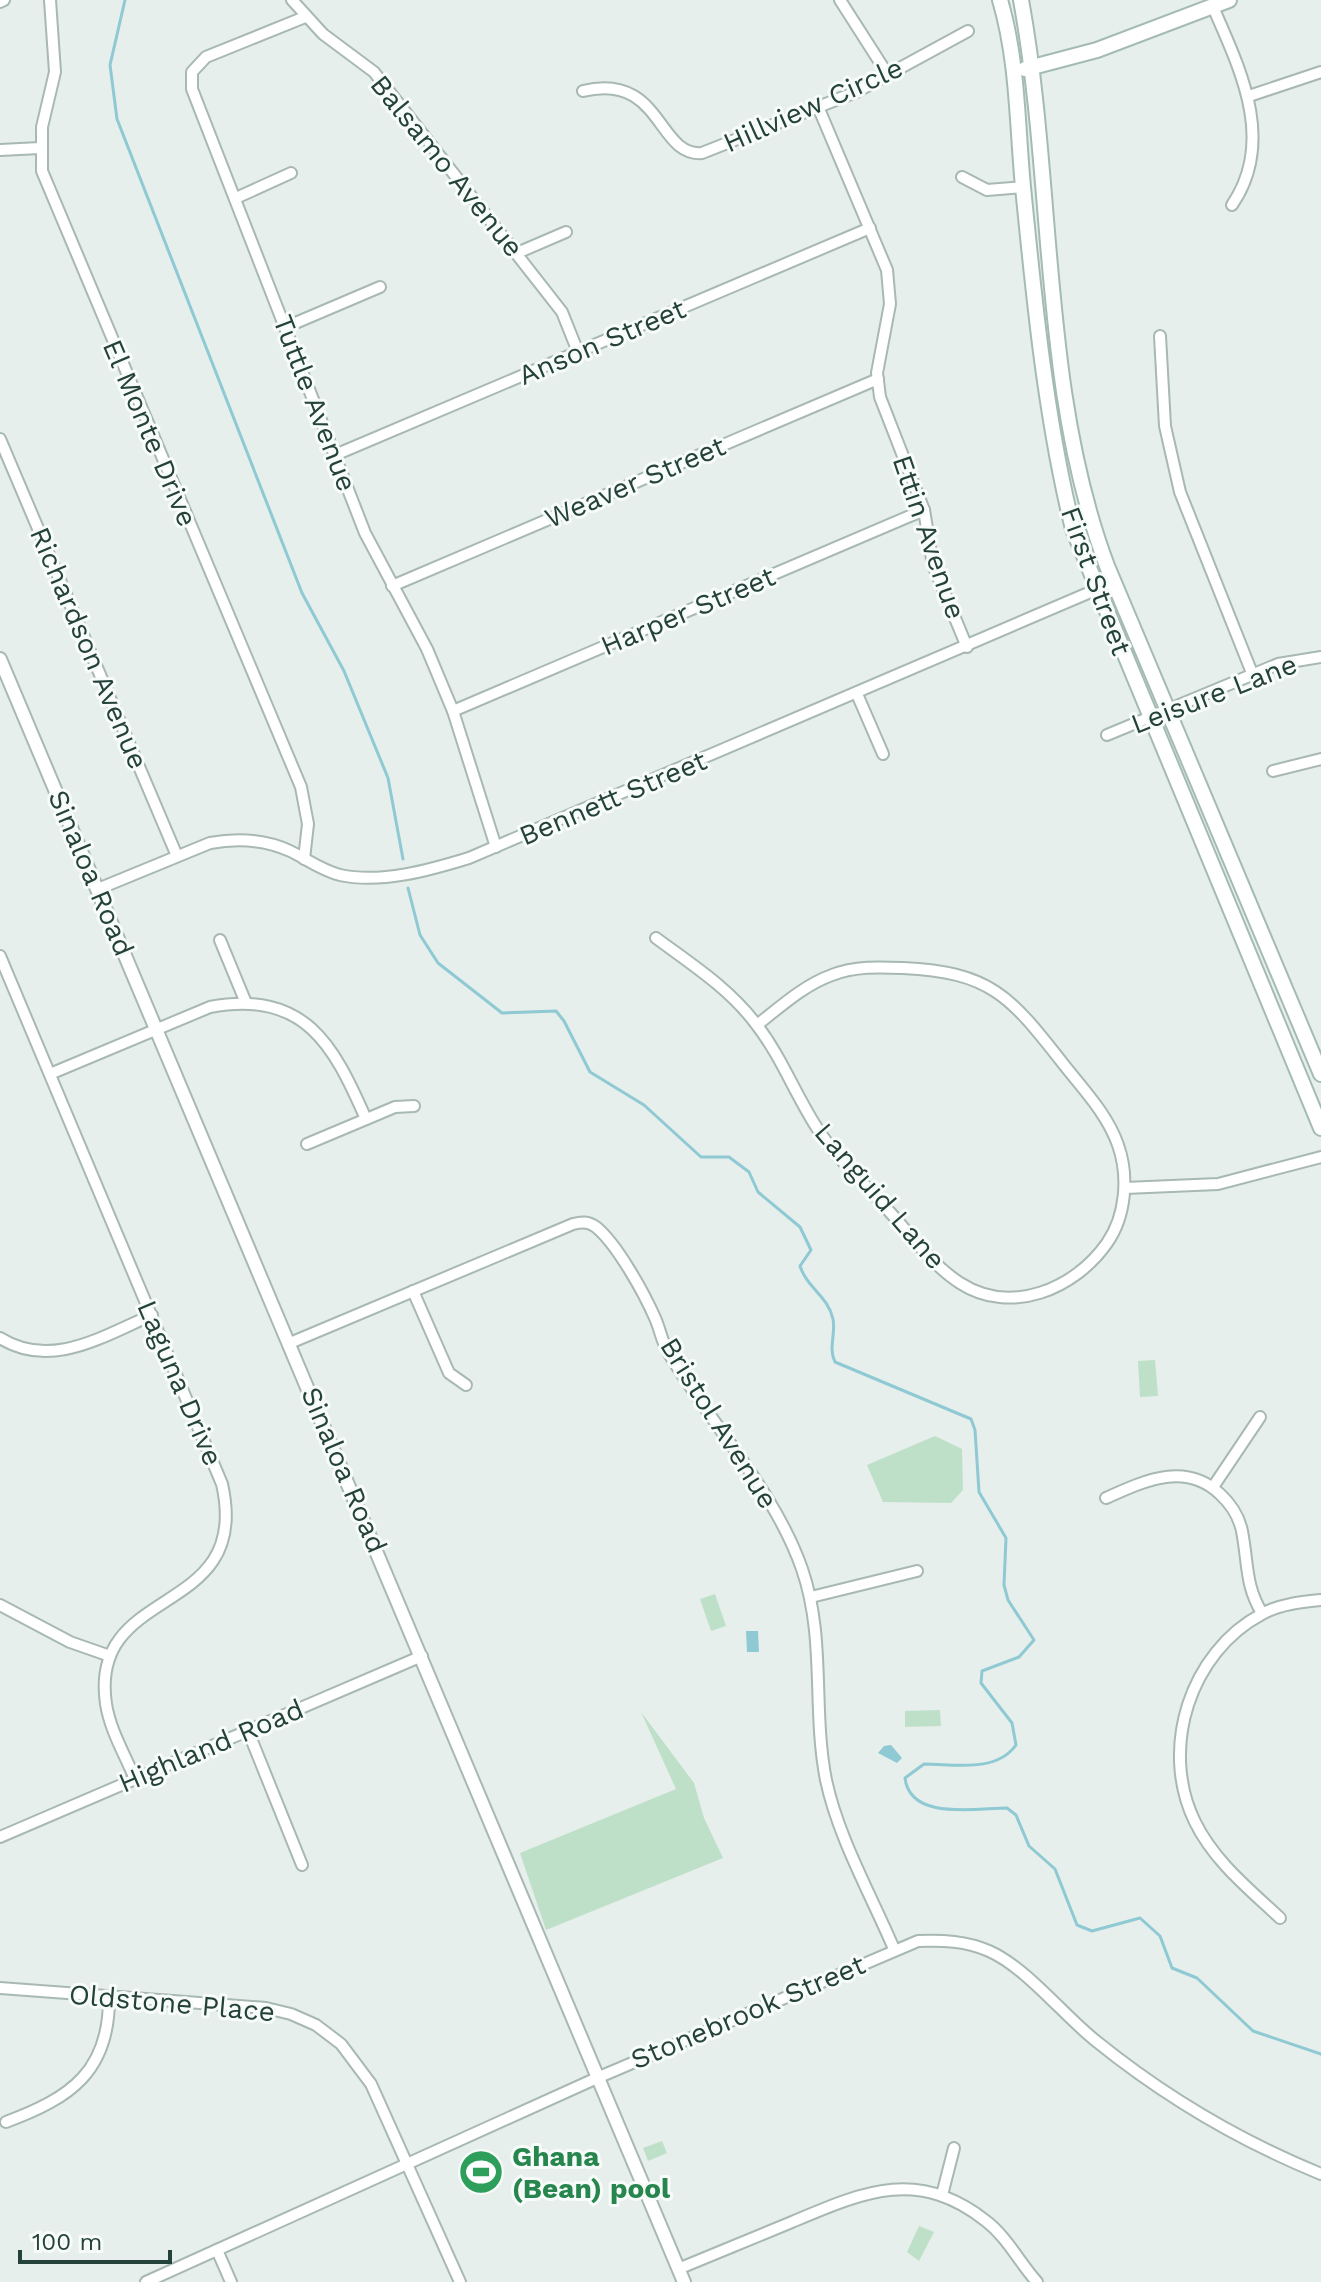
<svg xmlns="http://www.w3.org/2000/svg" width="1321" height="2282" font-family="'Work Sans',sans-serif">
<style>
.green{fill:#bfe0c8}
.water{fill:#8ec9d4}
.lines{fill:none;stroke-linecap:round;stroke-linejoin:round}
.stream{stroke:#8ec9d4;stroke-width:3}
.minor-casing{stroke:#a8b8b2;stroke-width:14}
.tertiary-casing{stroke:#a8b8b2;stroke-width:16}
.secondary-casing{stroke:#a4bbb3;stroke-width:18}
.minor{stroke:#fff;stroke-width:10}
.tertiary{stroke:#fff;stroke-width:12}
.secondary{stroke:#fff;stroke-width:14}
.labels{text-anchor:middle;dominant-baseline:central;stroke-width:6;stroke-linejoin:round;paint-order:stroke}
.street-label{font-size:28px;fill:#24423a;stroke:#f7fbf9}
.leisure-label{font-size:28px;font-weight:bold;fill:#27864d;stroke:#f7fbf9;text-anchor:start}
</style>
<rect width="100%" height="100%" fill="#e6efeb"/>
<g class="green">
<path d="M1155 1360 1158 1396 1140 1397 1138 1361Z"/>
<path d="M935 1436 962 1449 963 1490 951 1503 883 1502 867 1465Z"/>
<path d="M715 1594 726 1626 711 1631 700 1599Z"/>
<path d="M940 1710 941 1726 905 1727V1711Z"/>
<path d="M641 1712 694 1783 704 1818 723 1858 546 1930 520 1853 676 1789Z"/>
<path d="M662 2141 667 2153 648 2161 643 2148Z"/>
<path d="M919 2226 934 2232 919 2261 907 2252Z"/>
</g>
<g class="water">
<path d="M746 1631H758L759 1652H747Z"/>
<path d="M891 1745 902 1758 897 1763 878 1753 884 1746Z"/>
</g>
<g class="lines">
<g class="stream">
<path d="M125 0 110 65 117 119 302 593 344 671 388 778 403 859"/>
<path d="M408 888 420 935 438 963 502 1013 556 1011 564 1021 590 1072 644 1105 701 1157H729L749 1172 758 1192 800 1227 811 1250 800 1266C807 1288 828 1296 833 1319 836 1334 828 1348 835 1362L971 1419 975 1430 979 1492 1006 1538 1004 1585 1008 1600 1034 1640 1019 1657 982 1671 981 1683 1012 1723 1016 1745C996 1773 955 1764 924 1764L905 1778C910 1821 976 1808 1007 1808L1016 1815 1029 1846 1055 1869 1077 1925 1092 1931 1140 1918 1160 1936 1172 1968 1197 1978 1253 2031 1321 2054"/>
</g>
<g class="minor-casing">
<g id="minor">
<path d="M50 0 55 72 42 127V171L301 787 308 824 304 859"/>
<path d="M292 0 323 34 374 72 562 312 578 352"/>
<path d="M840 0 888 75"/>
<path d="M0 2 4 0"/>
<path d="M1213 7C1240 69 1276 141 1232 205"/>
<path d="M305 17 206 57 192 72V89L365 533 427 649 453 711 496 847"/>
<path d="M583 91C662 72 657 157 702 153L856 92 968 31"/>
<path d="M1249 96 1321 72"/>
<path d="M819 109 887 270 890 304 877 373 880 397 924 510 933 565 967 647"/>
<path d="M0 150 40 148"/>
<path d="M962 177 987 190 1023 187"/>
<path d="M236 198 291 173"/>
<path d="M517 253 566 232"/>
<path d="M286 327 380 287"/>
<path d="M1160 336 1165 426 1180 492 1252 673"/>
<path d="M0 439 177 856"/>
<path d="M335 455 870 228"/>
<path d="M392 586 878 379"/>
<path d="M857 694 883 754"/>
<path d="M453 711 924 510"/>
<path d="M1107 735 1278 664 1321 657"/>
<path d="M1273 771 1321 759"/>
<path d="M98 889 210 843C238 838 264 839 290 851 307 859 321 870 340 875 381 884 430 870 469 858L1114 582"/>
<path d="M656 938C691 964 729 988 756 1024 781 1056 795 1094 817 1128 836 1158 864 1183 888 1210 910 1234 932 1265 960 1283 1011 1316 1075 1289 1107 1243 1126 1216 1129 1176 1118 1145 1107 1113 1081 1087 1061 1061 1010 996 990 972 903 968 879 967 855 966 832 975 804 985 780 1007 757 1025"/>
<path d="M220 940 246 1003"/>
<path d="M0 956 222 1484C253 1620 88 1582 106 1704 110 1730 125 1755 135 1779"/>
<path d="M50 1074 210 1007C305 990 333 1044 366 1119"/>
<path d="M307 1144 395 1107 414 1106"/>
<path d="M1125 1188 1218 1184 1321 1157"/>
<path d="M413 1291 449 1373 466 1385"/>
<path d="M0 1338C51 1370 103 1336 152 1315"/>
<path d="M290 1343 573 1224C581 1222 588 1221 596 1227 617 1244 644 1293 655 1318 660 1329 662 1342 668 1352 711 1425 774 1489 802 1569 826 1638 812 1709 826 1780 838 1837 871 1895 894 1949"/>
<path d="M1213 1487 1260 1417"/>
<path d="M1106 1498C1144 1481 1185 1461 1220 1494 1233 1506 1241 1520 1243 1537 1248 1566 1246 1587 1262 1613"/>
<path d="M811 1597 917 1571"/>
<path d="M0 1605 70 1642 110 1656"/>
<path d="M248 1731 302 1865"/>
<path d="M0 1837 422 1656"/>
<path d="M1280 1918C1249 1889 1214 1861 1195 1822 1159 1749 1190 1652 1262 1614 1280 1604 1301 1602 1321 1600"/>
<path d="M0 1988 266 2008 291 2014 316 2025 341 2044 371 2084 460 2282"/>
<path d="M6 2122C71 2098 110 2071 109 1996"/>
<path d="M942 2195 954 2148"/>
<path d="M217 2250 231 2282"/>
<path d="M678 2269C716 2253 754 2238 792 2222 863 2192 918 2167 986 2221 1007 2237 1019 2262 1037 2282"/>
<path d="M146 2282 597 2078 918 1941C943 1940 966 1941 989 1951 1027 1968 1063 2015 1096 2041 1164 2096 1240 2141 1321 2174"/>
</g>
</g>
<g class="tertiary-casing">
<path id="tertiary" d="M0 659 684 2282"/>
</g>
<g class="secondary-casing">
<g id="secondary">
<path d="M1000 0C1018 61 1017 124 1023 187 1034 299 1046 421 1073 529L1321 1128"/>
<path d="M1021 0C1055 185 1040 388 1107 566L1321 1074"/>
<path d="M1025 69 1097 50 1229 0"/>
</g>
</g>
<use href="#minor" class="minor"/>
<use href="#tertiary" class="tertiary"/>
<use href="#secondary" class="secondary"/>
</g>
<defs>
<g id="stadium-disc" transform="scale(2.3)"><circle r="9.5" fill="#2e9e5b" stroke="#f7fbf9"/><path d="M0-5a6.5 5 0 1 0 0 10a6.5 5 0 1 0 0-10ZM-3.5-1.8h7v3.6h-7Z" fill="#fff"/></g>
</defs>
<g fill-rule="evenodd">
<use href="#stadium-disc" x="481" y="2172"/>
</g>
<g class="labels">
<g class="street-label">
<text transform="translate(813 105) rotate(-24)">Hillview Circle</text>
<text transform="translate(447 166) rotate(51)">Balsamo Avenue</text>
<text transform="translate(602 342) rotate(-23)">Anson Street</text>
<text transform="translate(315 403) rotate(69)">Tuttle Avenue</text>
<text transform="translate(150 433) rotate(67)">El Monte Drive</text>
<text transform="translate(635 482) rotate(-23)">Weaver Street</text>
<text transform="translate(929 537) rotate(71)">Ettin Avenue</text>
<text transform="translate(1096 581) rotate(70)">First Street</text>
<text transform="translate(688 611) rotate(-23)">Harper Street</text>
<text transform="translate(89 648) rotate(67)">Richardson Avenue</text>
<text transform="translate(1214 694) rotate(-21)">Leisure Lane</text>
<text transform="translate(613 798) rotate(-23)">Bennett Street</text>
<text transform="translate(91 873) rotate(67)">Sinaloa Road</text>
<text transform="translate(880 1196) rotate(49)">Languid Lane</text>
<text transform="translate(180 1383) rotate(67)">Laguna Drive</text>
<text transform="translate(719 1423) rotate(58)">Bristol Avenue</text>
<text transform="translate(344 1470) rotate(67)">Sinaloa Road</text>
<text transform="translate(211 1746) rotate(-23)">Highland Road</text>
<text transform="translate(172 2003) rotate(5)">Oldstone Place</text>
<text transform="translate(748 2012) rotate(-23)">Stonebrook Street</text>
</g>
<g class="leisure-label">
<text x="512" y="2156">Ghana<tspan x="512" dy="32">(Bean) pool</tspan></text>
</g>
</g>
<path d="M20 2250v12h150v-12" fill="none" stroke="#24423a" stroke-width="4"/>
<text x="32" y="2250" font-size="24" fill="#24423a" stroke="#f7fbf9" stroke-width="6" paint-order="stroke">100 m</text>
</svg>
